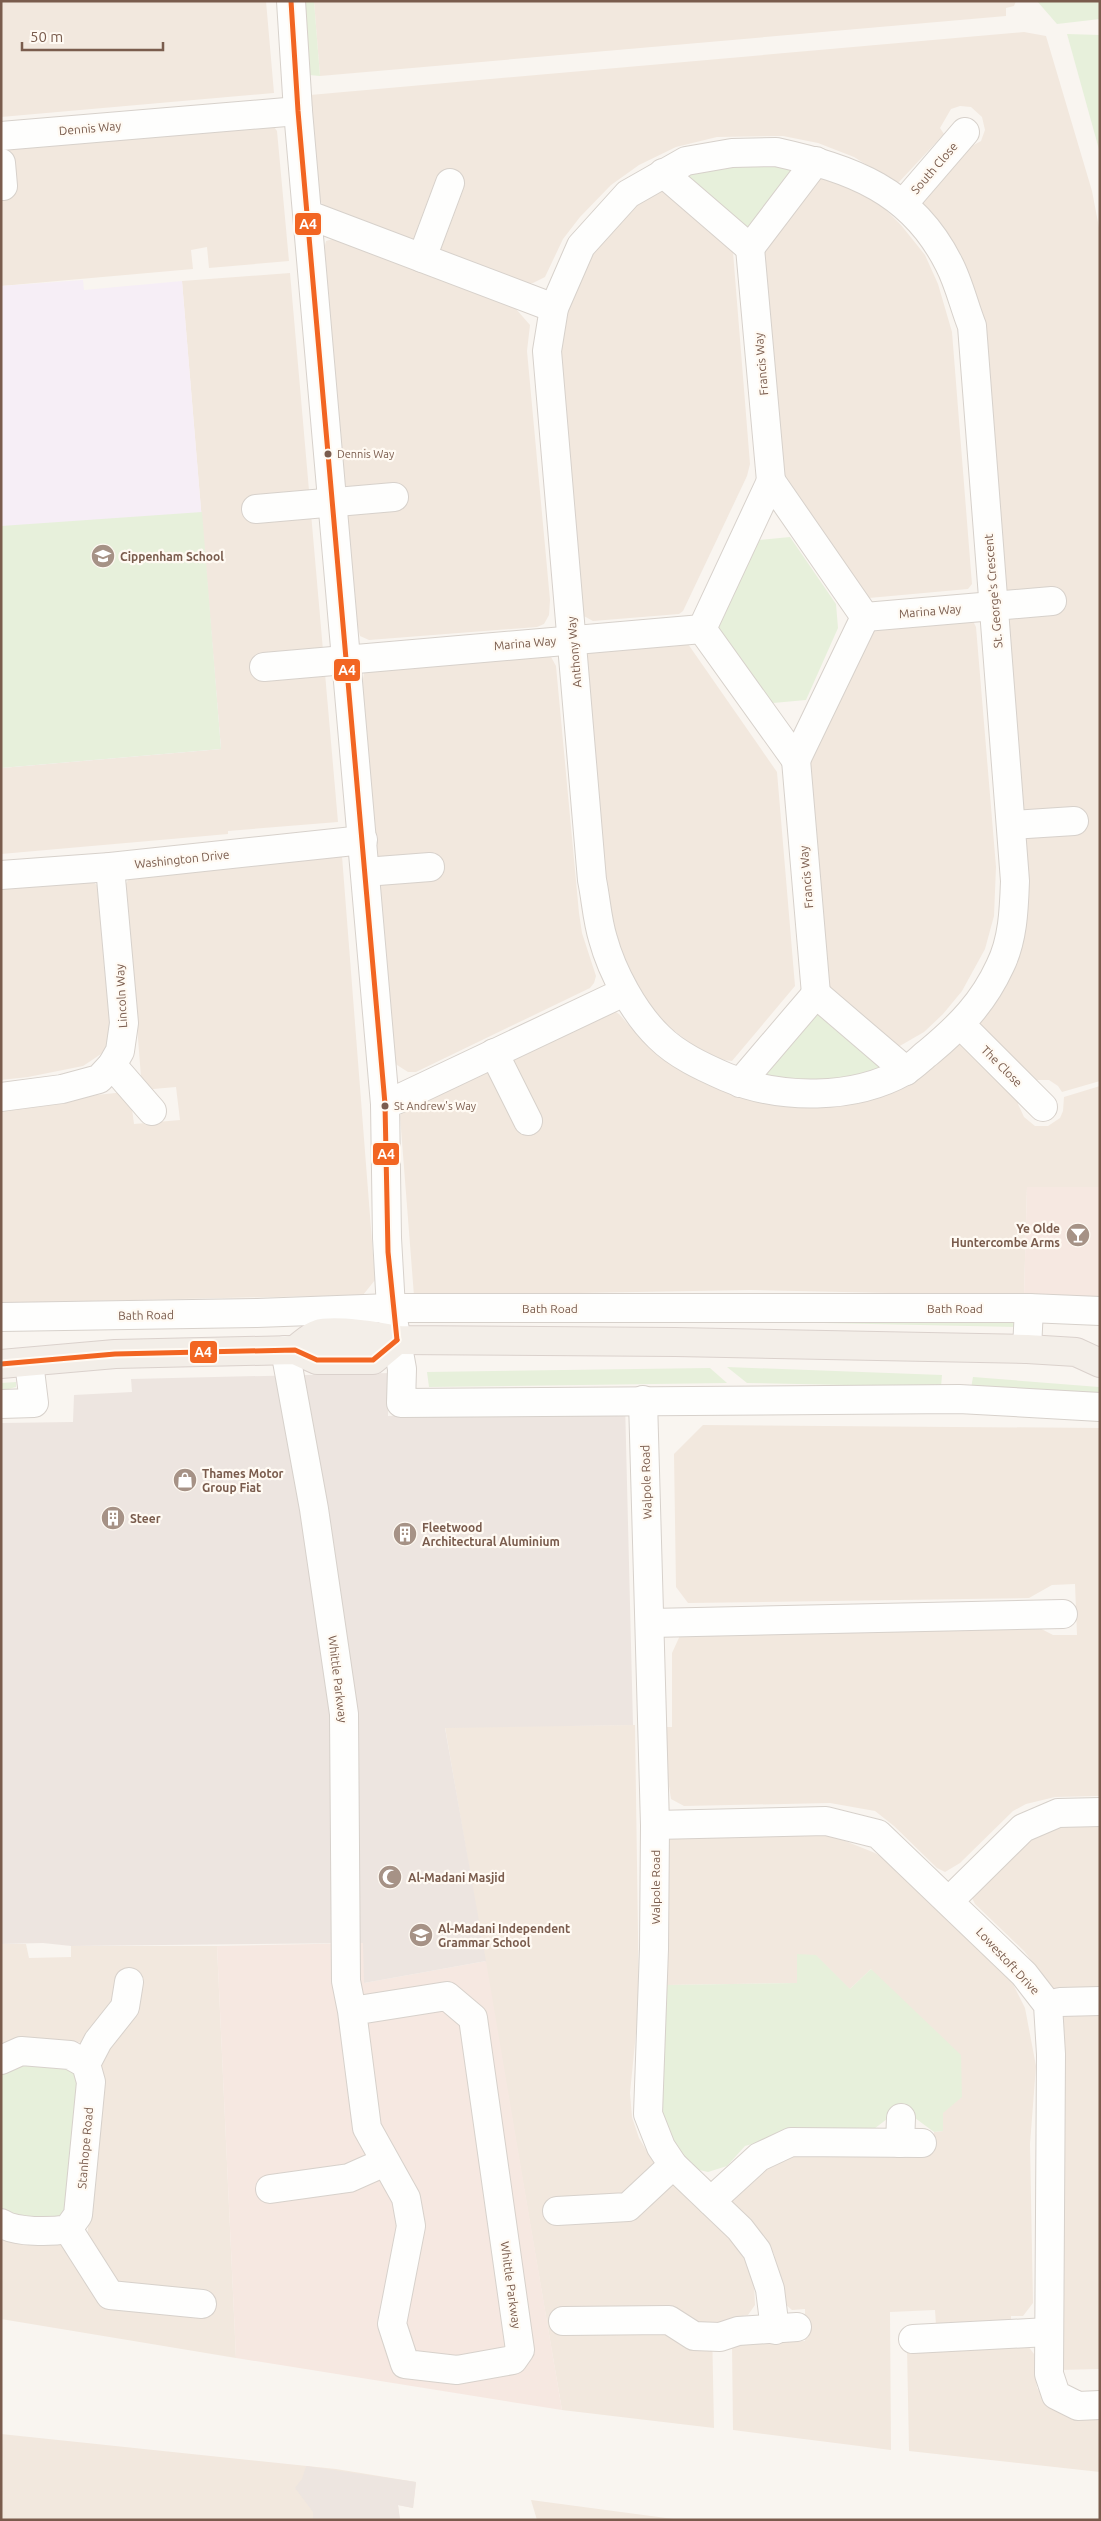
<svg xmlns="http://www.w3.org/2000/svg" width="1101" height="2521" font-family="Ubuntu,sans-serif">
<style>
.residential{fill:#f2e8de}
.commercial{fill:#f6e8e1}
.industrial{fill:#ede5e0}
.education{fill:#f6eef6}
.green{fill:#e7f0db}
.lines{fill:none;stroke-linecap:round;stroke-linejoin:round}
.minor-casing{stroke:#d7d1cb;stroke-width:30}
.major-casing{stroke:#dad1cc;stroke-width:30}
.minor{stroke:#fefefd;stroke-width:28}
.major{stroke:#f3eee8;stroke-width:28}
.bus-1-casing{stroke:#fffaf3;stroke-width:9}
.bus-1{stroke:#f26522;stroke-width:5}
.bus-dot{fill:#7a5c4d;stroke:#fffaf3;stroke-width:2}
.labels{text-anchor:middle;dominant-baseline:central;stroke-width:4.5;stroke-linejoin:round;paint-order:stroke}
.bus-label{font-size:11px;fill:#7a5c4d;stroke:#fffaf3;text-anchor:start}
.street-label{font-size:12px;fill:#7a5c4d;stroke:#fffaf3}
.poi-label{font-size:12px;font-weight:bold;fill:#7a5c4d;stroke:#fffaf3;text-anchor:start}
.line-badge{stroke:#fffaf3;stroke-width:2}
.badge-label{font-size:14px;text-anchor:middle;font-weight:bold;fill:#fff}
</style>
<rect width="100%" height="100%" fill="#f9f5f0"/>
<g class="residential">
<path d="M1 1H266L274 93 1 117Z"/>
<path d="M314 1H1016L1014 6 1006 8V16L320 76Z"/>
<path d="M1024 32 1046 36 1092 191 1100 233V1081L1062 1092 1058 1086 1049 1080H1033L981 1033 977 1021 999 986 1019 817 977 319 917 201 970 147 981 141 985 130 982 117 971 107 960 106 951 109 940 128 944 134 899 182H894L854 157 818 143 783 136 717 137 676 147 639 165 611 185 580 217 563 239 545 277 533 283H526L325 207 320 201 310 95Z"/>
<path d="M272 124 277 131 289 261 209 268 207 247 191 250 193 269 1 286V191L5 164 3 145Z"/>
<path d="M819 174 861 190 883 207 901 225 925 255 938 284 952 332 971 572 972 584 968 589 869 598 779 467 759 247Z"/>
<path d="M655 188 663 191 730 247 733 252 750 464 747 476 683 611 679 614 593 621 580 614 556 340 595 240Z"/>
<path d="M333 239 516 309 530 325 527 351 550 600 549 615 544 624 537 627 369 640 360 636 357 623 323 253 326 241Z"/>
<path d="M290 273 338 822 228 831V834L1 854V768L221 749 182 281Z"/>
<path d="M972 619 976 627 996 867 994 916 985 949 962 991 943 1014 924 1032 898 1047 824 987 805 761 869 629Z"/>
<path d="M688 644 777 772 795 986 732 1061 718 1059 700 1051 663 1022 646 1003 626 971 609 925 585 653 589 649Z"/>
<path d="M550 655 556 666 579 913 582 933 596 976 594 983 590 988 416 1072H408L397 1065 393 1059 362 686 364 672Z"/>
<path d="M342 856 375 1280 363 1295 1 1303V1105L125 1092 131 1101 134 1124 180 1120 176 1087 142 1090 126 884 129 878Z"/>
<path d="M92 880 101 890 112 1032 104 1052 83 1066 28 1077 1 1080V883Z"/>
<path d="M614 1011 619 1014 642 1040 681 1070 708 1085 767 1103 960 1043 1018 1095V1104L1024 1117 1035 1126H1048L1060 1118 1063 1111 1064 1097 1100 1086V1187H1027L1024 1296 750 1290 414 1296 400 1116 404 1107Z"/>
<path d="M703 1425 1100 1428V1796L1055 1797 1026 1804 1013 1811 960 1863 945 1872 937 1868 894 1826 875 1811 830 1803 684 1806 671 1799 663 1747 664 1727H672V1653L683 1629 1028 1622 1053 1635H1077L1075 1584 1052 1585 1029 1598 688 1603 676 1587 674 1454Z"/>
<path d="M635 1725 639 2003 630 2093 632 2117 639 2138 654 2163 735 2245 747 2263 754 2283 755 2305 748 2315 731 2318V2325L712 2326 714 2428 562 2410 445 1727Z"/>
<path d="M1100 1821V1991L1056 1992 1024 1951 975 1904 970 1894 1001 1857 1051 1824Z"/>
<path d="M828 1834 875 1853 898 1867 1008 1974 1025 2008 1036 2066 1030 2144 1033 2303 1023 2316H1011V2323L936 2325 935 2310 890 2312 891 2450 733 2430 732 2344 805 2341V2309L792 2310 785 2304 774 2254 766 2241 733 2205 731 2196 782 2155 933 2150 934 2132 943 2131V2113L871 1969 850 1989 797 1983 667 1985 665 1847 671 1836Z"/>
<path d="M1 1944H26L29 1958 71 1957V1946H217L236 2358 1 2319V2237L87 2241 103 2044 21 2039 1 2048Z"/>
<path d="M1100 2007V2369L1060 2370 1062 2081 1065 2039 1061 2009Z"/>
<path d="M1028 2346 1034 2354 1037 2388 1046 2401 1100 2408V2472L909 2451 907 2347Z"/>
<path d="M1 2434 336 2469 416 2482 413 2508 398 2505 400 2520H1Z"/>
<path d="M531 2500 681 2520H537Z"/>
</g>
<g class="commercial">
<path d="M1027 1187H1100V1298L1024 1296Z"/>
<path d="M364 1943V1983L486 1961 562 2410 236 2358 217 1946Z"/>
</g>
<g class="industrial">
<path d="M389 1373 388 1416 625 1402 633 1725 445 1728 486 1961 364 1983 363 1943 71 1946 43 1943 1 1944V1423L73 1422 74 1395 132 1392 131 1379Z"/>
<path d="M306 2466 416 2482 413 2508 398 2505 400 2520H313V2512L295 2488 302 2479Z"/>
</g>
<path class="education" d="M83 280 84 290 182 281 221 749 1 768V286Z"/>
<g class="green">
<path d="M304 1H314L320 76 309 75Z"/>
<path d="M1037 1H1100V19L1057 24Z"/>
<path d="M1067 34 1100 35V153Z"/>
<path d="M713 162 799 166 748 231 681 172Z"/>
<path d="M202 512 221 749 1 768V526Z"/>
<path d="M790 537 836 604 838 628 806 700 761 704 717 640 714 614 750 541Z"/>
<path d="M810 1005 881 1064 878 1071 844 1079 800 1084 763 1080 758 1064Z"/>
<path d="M1012 1316 1017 1327 727 1321Z"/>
<path d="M727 1367 942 1375 941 1387 747 1383Z"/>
<path d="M710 1368 727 1383 429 1387 427 1372Z"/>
<path d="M973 1377 1099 1387 1100 1398 971 1388Z"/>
<path d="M16 1382V1387L1 1391V1383Z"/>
<path d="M797 1954 816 1955 850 1989 871 1969 961 2055 962 2097 943 2113V2131L934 2132 915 2118 887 2119 870 2132 792 2133 745 2146 727 2166 708 2172 695 2169 668 2138 658 2097 667 1985 797 1983Z"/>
<path d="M25 2058 68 2062 79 2079 69 2209 56 2222 14 2220 1 2211V2069Z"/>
</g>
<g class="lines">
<g class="minor-casing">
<g id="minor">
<path d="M291 1 298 111 385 1104 387 1238 391 1308 402 1369 401 1403 959 1399 1100 1407"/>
<path d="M1 136 298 111"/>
<path d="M776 152C852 169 912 190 949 264 959 283 964 306 972 326L1015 881C1014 909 1013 940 1000 966 983 1003 960 1026 929 1052 921 1058 914 1066 905 1071 854 1100 780 1100 726 1077 703 1067 677 1055 659 1037 634 1013 612 972 603 939 597 920 596 899 592 880L547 351 554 308 581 246 628 194 686 161 732 153Z"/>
<path d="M1 163 3 186"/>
<path d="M663 173 750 248"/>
<path d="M903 204 965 132"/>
<path d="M309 215 554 308"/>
<path d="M750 248 771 481"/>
<path d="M750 248 816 161"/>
<path d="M422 258 450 183"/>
<path d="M771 481 865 617 796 760 702 629Z"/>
<path d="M256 509 394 497"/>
<path d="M865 617 1052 601"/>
<path d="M264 667 702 629"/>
<path d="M796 760 816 994"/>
<path d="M1012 825 1074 821"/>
<path d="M365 872 430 867"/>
<path d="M1 875 110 867 363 840"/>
<path d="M816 994 906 1071"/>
<path d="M961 1025 1043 1107"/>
<path d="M494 1053 528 1121"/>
<path d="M112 1065 152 1111"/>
<path d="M740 1083 816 994"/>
<path d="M1 1097 62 1089 99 1079 112 1065 120 1051 124 1023 110 867"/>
<path d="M385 1104 396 1100 624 992"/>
<path d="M1 1317 257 1313 391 1308H1029L1100 1311"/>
<path d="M1027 1349 1029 1308"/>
<path d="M285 1350 314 1509 344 1714 346 1981 352 2011 367 2128 406 2198 411 2226 392 2324 405 2364 457 2370 513 2360 520 2350 473 2018 447 1996 352 2011"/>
<path d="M643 1400 655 1825 654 1949 648 2114 661 2147 673 2165 740 2229 757 2251 770 2289 775 2330"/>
<path d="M1 1404 34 1403 29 1362"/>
<path d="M651 1623 1063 1614"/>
<path d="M655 1825 826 1821 878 1834 1024 1974 1048 2005 1051 2054 1049 2374 1056 2395 1078 2406 1100 2405"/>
<path d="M949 1901 1023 1828 1058 1813 1100 1812"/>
<path d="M1048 2005 1060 2002 1100 2001"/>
<path d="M1 2060 21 2051 70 2055 86 2064 91 2082 78 2215 68 2229C52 2232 15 2233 1 2223"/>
<path d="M86 2064 98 2041 125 2007 129 1982"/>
<path d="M900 2143 901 2118"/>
<path d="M270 2189 349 2178 385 2162"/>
<path d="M711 2201 759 2157 791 2142 922 2143"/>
<path d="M557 2211 628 2207 673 2165"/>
<path d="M68 2229 110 2295 202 2304"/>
<path d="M563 2321 669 2320 694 2336 720 2337 738 2331 797 2327"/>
<path d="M913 2339 1048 2332"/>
</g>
</g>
<g class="major-casing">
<g id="major">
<path d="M295 1350C302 1345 310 1336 318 1334 333 1329 380 1336 397 1340L675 1342 1027 1349 1076 1352 1100 1363"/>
<path d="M1 1364 115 1354 295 1350 317 1360H373L397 1340"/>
</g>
</g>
<use href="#minor" class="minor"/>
<use href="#major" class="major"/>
<g class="bus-1-casing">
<g id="bus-1">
<path d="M291 1 298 111 385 1104 388 1252 397 1340"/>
<path d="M1 1364 115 1354 295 1350 317 1360H373L397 1340"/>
</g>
</g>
<use href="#bus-1" class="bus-1"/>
</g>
<defs>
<g id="school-disc" transform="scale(1.25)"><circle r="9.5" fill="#a69286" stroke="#fffaf3"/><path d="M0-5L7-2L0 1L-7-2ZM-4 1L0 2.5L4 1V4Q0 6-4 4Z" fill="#fff"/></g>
<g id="bar-disc" transform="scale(1.25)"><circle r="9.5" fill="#a69286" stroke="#fffaf3"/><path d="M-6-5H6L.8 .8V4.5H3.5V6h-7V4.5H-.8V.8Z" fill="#fff"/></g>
<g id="shop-disc" transform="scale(1.25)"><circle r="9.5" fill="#a69286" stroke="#fffaf3"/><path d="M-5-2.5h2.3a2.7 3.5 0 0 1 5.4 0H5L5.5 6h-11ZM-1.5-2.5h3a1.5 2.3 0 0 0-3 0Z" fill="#fff"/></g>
<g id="building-disc" transform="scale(1.25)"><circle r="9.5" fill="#a69286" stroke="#fffaf3"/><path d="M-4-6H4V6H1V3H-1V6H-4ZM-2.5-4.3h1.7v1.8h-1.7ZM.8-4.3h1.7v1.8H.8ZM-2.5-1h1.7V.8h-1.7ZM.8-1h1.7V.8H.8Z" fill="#fff"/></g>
<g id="mosque-disc" transform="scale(1.25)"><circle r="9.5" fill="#a69286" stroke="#fffaf3"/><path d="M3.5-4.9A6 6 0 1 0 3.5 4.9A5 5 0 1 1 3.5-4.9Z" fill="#fff"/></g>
</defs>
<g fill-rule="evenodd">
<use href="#school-disc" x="103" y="556"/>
<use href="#bar-disc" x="1078" y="1235"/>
<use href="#shop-disc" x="185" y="1480"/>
<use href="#building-disc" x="113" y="1518"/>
<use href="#building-disc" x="405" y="1534"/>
<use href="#mosque-disc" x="390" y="1877"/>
<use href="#school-disc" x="421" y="1935"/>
</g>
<g class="bus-dot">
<circle cx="328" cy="454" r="4.5"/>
<circle cx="385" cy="1106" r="4.5"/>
</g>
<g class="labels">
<g class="bus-label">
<text x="337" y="454">Dennis Way</text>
<text x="394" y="1106">St Andrew's Way</text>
</g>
<g class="street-label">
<text transform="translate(90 128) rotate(-5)">Dennis Way</text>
<text transform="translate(934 168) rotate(-49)">South Close</text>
<text transform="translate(761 364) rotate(-95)">Francis Way</text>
<text transform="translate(993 591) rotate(-95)">St. George's Crescent</text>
<text transform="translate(930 611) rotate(-5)">Marina Way</text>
<text transform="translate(525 643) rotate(-5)">Marina Way</text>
<text transform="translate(574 652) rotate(-95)">Anthony Way</text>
<text transform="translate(182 859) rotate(-6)">Washington Drive</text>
<text transform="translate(806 877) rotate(-95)">Francis Way</text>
<text transform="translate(121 996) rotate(-93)">Lincoln Way</text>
<text transform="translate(1002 1066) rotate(45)">The Close</text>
<text x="550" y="1308">Bath Road</text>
<text x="955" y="1308">Bath Road</text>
<text transform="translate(146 1315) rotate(-1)">Bath Road</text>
<text transform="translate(646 1482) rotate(-92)">Walpole Road</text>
<text transform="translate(338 1679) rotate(83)">Whittle Parkway</text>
<text transform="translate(655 1887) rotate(-90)">Walpole Road</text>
<text transform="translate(1008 1961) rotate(47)">Lowestoft Drive</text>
<text transform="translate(85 2148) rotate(-85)">Stanhope Road</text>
<text transform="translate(511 2285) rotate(82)">Whittle Parkway</text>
</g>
<g class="poi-label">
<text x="120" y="556">Cippenham School</text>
<text x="1060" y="1228" text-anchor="end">Ye Olde<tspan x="1060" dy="14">Huntercombe Arms</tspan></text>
<text x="202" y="1473">Thames Motor<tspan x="202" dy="14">Group Fiat</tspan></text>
<text x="130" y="1518">Steer</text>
<text x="422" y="1527">Fleetwood<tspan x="422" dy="14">Architectural Aluminium</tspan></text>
<text x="408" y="1877">Al-Madani Masjid</text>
<text x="438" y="1928">Al-Madani Independent<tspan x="438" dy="14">Grammar School</tspan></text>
</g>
</g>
<g class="line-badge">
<rect x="294" y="212" width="28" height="24" rx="5" fill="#f26522"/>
<rect x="333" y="658" width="28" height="24" rx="5" fill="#f26522"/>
<rect x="372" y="1142" width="28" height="24" rx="5" fill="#f26522"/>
<rect x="189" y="1340" width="29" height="24" rx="5" fill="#f26522"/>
</g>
<g class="badge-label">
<text x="308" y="229">A4</text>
<text x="347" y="675">A4</text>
<text x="386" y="1159">A4</text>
<text x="203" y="1357">A4</text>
</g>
<rect width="1101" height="2521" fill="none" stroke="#7a5c4d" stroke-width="5"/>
<path d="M22 42v8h141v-8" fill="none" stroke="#7a5c4d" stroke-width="2.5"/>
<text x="30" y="42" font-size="15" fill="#7a5c4d" stroke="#fffaf3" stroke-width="4" paint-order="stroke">50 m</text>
</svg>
